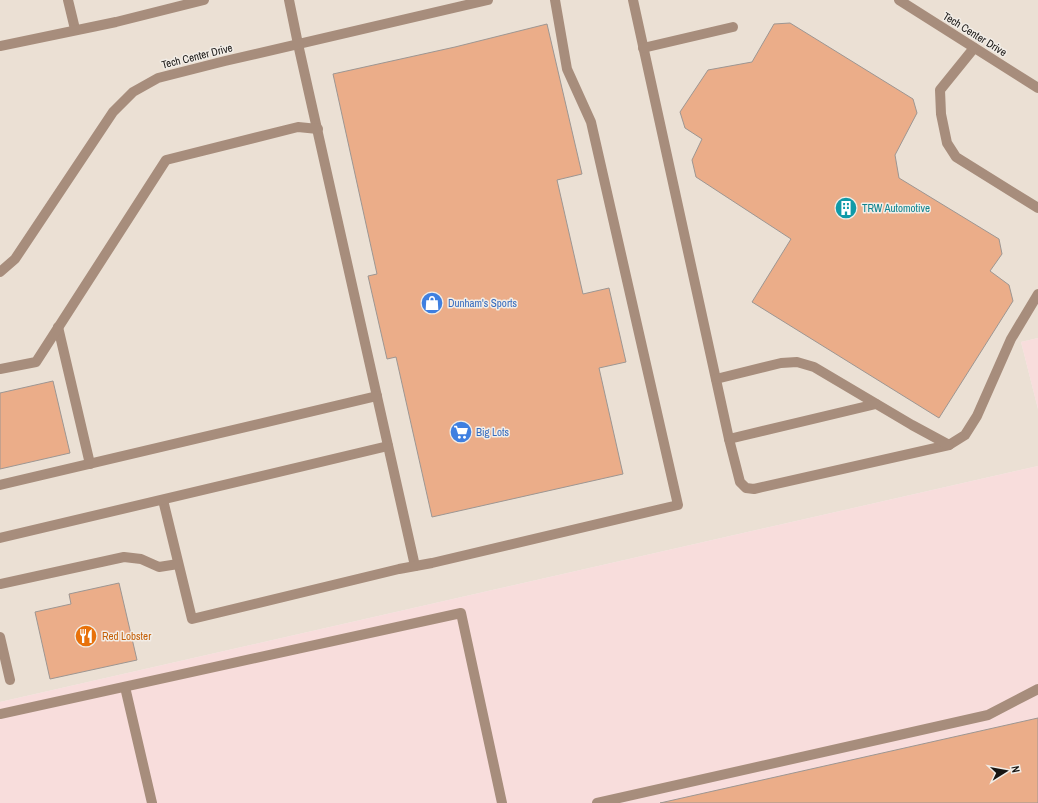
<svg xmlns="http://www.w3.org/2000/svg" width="1038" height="803" font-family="'Archivo Narrow',sans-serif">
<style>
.built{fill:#ebe0d4}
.industrial{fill:#f8dddc}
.building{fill:#ebad89;stroke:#9d9692}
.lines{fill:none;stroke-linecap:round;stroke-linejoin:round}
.lane{stroke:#a78d7c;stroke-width:10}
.street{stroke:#a78d7c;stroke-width:10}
.labels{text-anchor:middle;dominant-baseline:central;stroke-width:3;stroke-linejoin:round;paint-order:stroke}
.street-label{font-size:11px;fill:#171513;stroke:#f2ede7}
.culture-label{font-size:11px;fill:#0d838f;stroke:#f2ede7;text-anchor:start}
.shop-label{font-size:11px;fill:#366cbe;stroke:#f2ede7;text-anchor:start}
.food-label{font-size:11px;fill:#c56008;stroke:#f2ede7;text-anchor:start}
</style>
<rect width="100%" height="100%" fill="#f2ede7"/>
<path class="built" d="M0 0H1038V338L1021 342 1038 409V466L0 702Z"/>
<g class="industrial">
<path d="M1038 338V409L1021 342Z"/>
<path d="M1038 466V803H0V702Z"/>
</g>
<g class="building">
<path d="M790 23 913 99 917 113 895 155 899 178 999 239 1002 254 990 271 1009 285 1013 301 939 418 752 302 791 239 696 177 692 160 702 139 685 128 680 112 708 70 752 62 774 24Z"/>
<path d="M547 24 582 174 557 180 583 294 609 288 626 362 599 368 623 474 432 517 396 357 387 359 368 276 377 274 333 74 455 47Z"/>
<path d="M53 381 70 453 0 469V393Z"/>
<path d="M119 583 137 660 50 679 35 612 71 604 69 594Z"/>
<path d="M1038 718V803H660Z"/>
</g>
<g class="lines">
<g class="lane">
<path d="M68 0 75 29"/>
<path d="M289 0 298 44 415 566"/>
<path d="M633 0 729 439 740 482 746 488 754 489 949 445 965 435 977 416 1011 339 1038 294"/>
<path d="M0 46 116 22 204 0"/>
<path d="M643 48 733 27"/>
<path d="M974 48 940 90 941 114 947 143 956 157 1038 208"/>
<path d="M58 327 90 464"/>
<path d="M0 369 36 362 166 160 298 127 318 129"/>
<path d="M716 379 781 363 797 362 814 367 912 425 949 445"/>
<path d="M729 439 876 404"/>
<path d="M0 485 377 396"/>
<path d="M163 500 192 619 399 569 432 563 678 505 591 122 567 69 555 0"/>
<path d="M0 538 388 446"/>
<path d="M0 584 124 557 141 559 159 567 178 564"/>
<path d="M0 637 10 680"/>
<path d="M125 687 152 803"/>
<path d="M0 714 461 613 502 803"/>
<path d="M597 803 988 715 1038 689"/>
</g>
<g class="street">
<path d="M899 0 1038 88"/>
<path d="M0 272 15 259 113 112 133 92 158 78 225 61 488 0"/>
</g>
</g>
<defs>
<g id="building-disc" transform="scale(1.15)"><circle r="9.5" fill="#0f9aa8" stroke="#f2ede7"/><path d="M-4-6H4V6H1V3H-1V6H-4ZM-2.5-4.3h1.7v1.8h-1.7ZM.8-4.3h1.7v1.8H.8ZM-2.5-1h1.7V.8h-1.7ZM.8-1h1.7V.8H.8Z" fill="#fff"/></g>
<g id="shop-disc" transform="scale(1.15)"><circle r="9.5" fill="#3f7fe0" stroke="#f2ede7"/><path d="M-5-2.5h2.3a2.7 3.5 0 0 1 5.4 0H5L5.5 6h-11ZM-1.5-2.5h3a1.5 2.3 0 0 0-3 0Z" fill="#fff"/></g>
<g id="supermarket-disc" transform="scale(1.15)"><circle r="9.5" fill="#3f7fe0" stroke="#f2ede7"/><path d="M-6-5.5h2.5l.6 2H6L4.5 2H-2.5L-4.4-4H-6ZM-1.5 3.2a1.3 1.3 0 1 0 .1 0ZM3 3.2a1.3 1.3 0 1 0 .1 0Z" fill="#fff"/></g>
<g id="restaurant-disc" transform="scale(1.15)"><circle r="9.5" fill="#e8710a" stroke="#f2ede7"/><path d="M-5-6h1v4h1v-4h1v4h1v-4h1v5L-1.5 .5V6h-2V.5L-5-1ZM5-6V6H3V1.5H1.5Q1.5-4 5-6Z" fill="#fff"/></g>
</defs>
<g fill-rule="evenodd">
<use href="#building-disc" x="846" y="208"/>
<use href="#shop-disc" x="432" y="303"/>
<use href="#supermarket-disc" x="461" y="432"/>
<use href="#restaurant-disc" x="86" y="636"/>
</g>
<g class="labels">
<g class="street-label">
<text transform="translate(975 34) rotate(32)">Tech Center Drive</text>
<text transform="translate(197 56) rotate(-14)">Tech Center Drive</text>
</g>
<g class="culture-label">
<text x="862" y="208">TRW Automotive</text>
</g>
<g class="shop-label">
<text x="448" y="303">Dunham's Sports</text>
<text x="476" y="432">Big Lots</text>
</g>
<g class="food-label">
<text x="102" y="636">Red Lobster</text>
</g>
</g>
<g transform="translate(1006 771) rotate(79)" stroke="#f2ede7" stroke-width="3" paint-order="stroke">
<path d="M0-3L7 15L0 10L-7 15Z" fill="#171513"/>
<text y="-6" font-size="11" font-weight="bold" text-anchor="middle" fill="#171513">N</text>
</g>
</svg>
